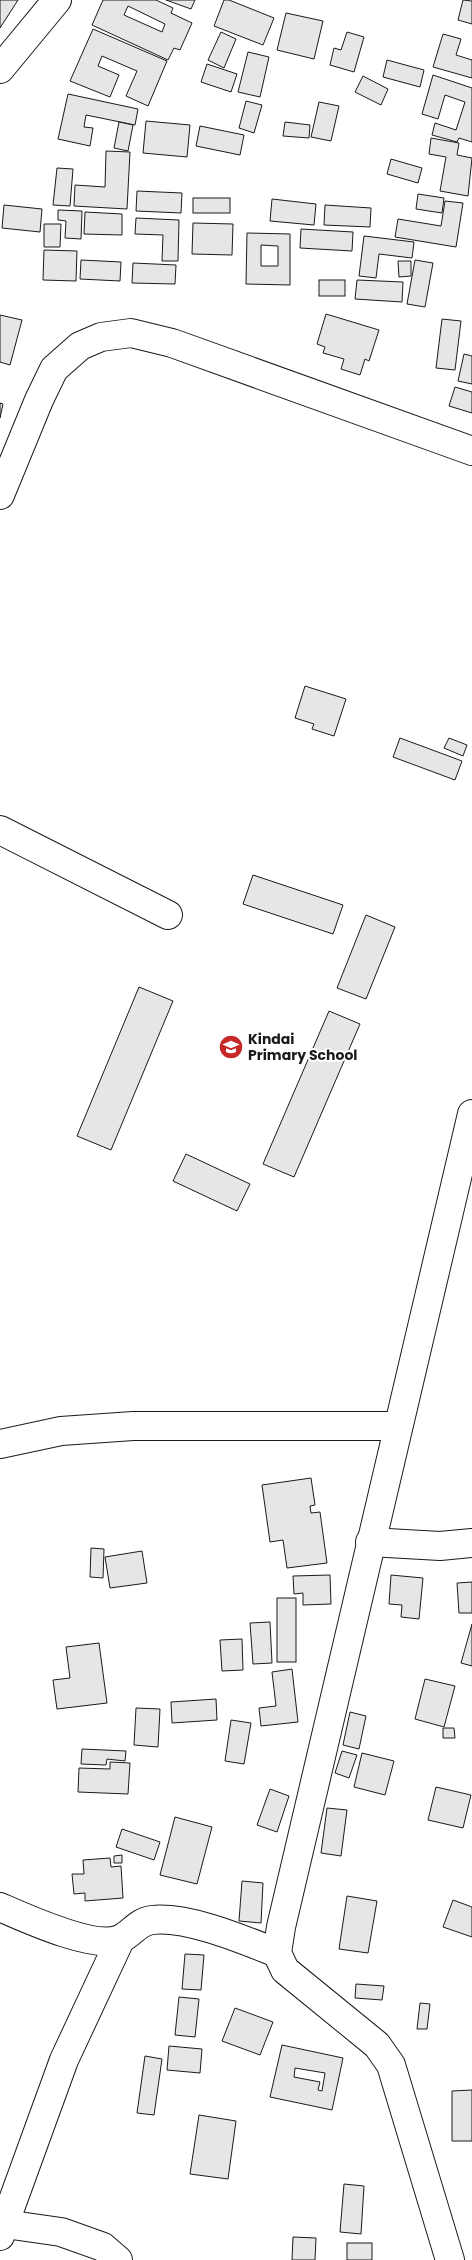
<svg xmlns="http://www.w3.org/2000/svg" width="472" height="2260" font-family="Poppins,sans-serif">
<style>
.building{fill:#e6e6e6;stroke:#1a1a1a;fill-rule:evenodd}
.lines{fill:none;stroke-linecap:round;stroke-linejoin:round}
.minor-casing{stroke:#1a1a1a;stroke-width:30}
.minor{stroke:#fff;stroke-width:28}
.labels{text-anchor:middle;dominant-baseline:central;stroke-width:4;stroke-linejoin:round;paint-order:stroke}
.poi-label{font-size:14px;font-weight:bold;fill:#1a1a1a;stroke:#fff;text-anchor:start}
</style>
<rect width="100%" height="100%" fill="#fff"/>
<g class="building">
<path d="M0 0H18L0 28Z"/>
<path d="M103 0H156L173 8 171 13 192 23 180 50 174 48 168 60 92 25ZM128 6 165 24 162 32 124 15Z"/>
<path d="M166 0H195L191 9Z"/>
<path d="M224 0H229L274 18 263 45 214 26Z"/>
<path d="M463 0 472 1V24L458 20Z"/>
<path d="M286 13 323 21 314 59 277 50Z"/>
<path d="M93 29 167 61 148 106 126 96 137 71 102 56 98 66 119 75 110 97 70 81Z"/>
<path d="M221 32 236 39 224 68 208 60Z"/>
<path d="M347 32 364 37 354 72 330 65 334 48 341 50Z"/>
<path d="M443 34 461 39 456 55 472 60V78L433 67Z"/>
<path d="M248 52 269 57 260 97 238 92Z"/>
<path d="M387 60 424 70 420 87 383 77Z"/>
<path d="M207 64 237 74 231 92 201 82Z"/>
<path d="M433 75 472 88V142L459 138 457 142 432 135 435 123 456 130 465 102 445 95 438 119 422 114Z"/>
<path d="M363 76 388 89 381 105 355 92Z"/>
<path d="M68 94 138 109 135 125 86 115 84 127 93 128 90 146 58 139Z"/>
<path d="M246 101 262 105 254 133 239 128Z"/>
<path d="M319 102 339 106 331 141 311 137Z"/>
<path d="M146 121 190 125 187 157 143 153Z"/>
<path d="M119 122 133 125 128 151 114 148Z"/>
<path d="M285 122 310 125 309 138 283 136Z"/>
<path d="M200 126 244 135 240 155 196 146Z"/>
<path d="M431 138 459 143 457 155 472 158 468 196 440 191 446 157 429 154Z"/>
<path d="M106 151 130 152 127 209 74 206 75 185 105 187Z"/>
<path d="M391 159 422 168 418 183 387 174Z"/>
<path d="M57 168 73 169 70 206 53 205Z"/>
<path d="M137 191 182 193 181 213 136 211Z"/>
<path d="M418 194 444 198 442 213 416 209Z"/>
<rect x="193" y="198" width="37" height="15"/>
<path d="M272 199 316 204 314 225 270 221Z"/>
<path d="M445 201 463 203 456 247 395 237 398 219 441 226Z"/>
<path d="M4 205 42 209 40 232 2 228Z"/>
<path d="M325 205 371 208 370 227 324 225Z"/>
<path d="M58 210 82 211 81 239 65 238 66 221 58 220Z"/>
<path d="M85 212 122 214V235L84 234Z"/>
<path d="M136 218 179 220 178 261H162L163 235 135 234Z"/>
<path d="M193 223 233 224 232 255 192 254Z"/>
<path d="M44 224H61L60 247H44Z"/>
<path d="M301 229 353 232 352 251 300 248Z"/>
<path d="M247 233 290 234V285L246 284ZM261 245 278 246V266H261Z"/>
<path d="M364 236 414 242 412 258 379 254 376 278 359 276Z"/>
<path d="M44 250 77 251 76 281 43 280Z"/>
<path d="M81 260 121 262 120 281 80 279Z"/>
<path d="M415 260 433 263 425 307 407 304Z"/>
<path d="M398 261H411V276L399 277Z"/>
<path d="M133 263 176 265 175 284 132 283Z"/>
<rect x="319" y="280" width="26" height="16"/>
<path d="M357 280 403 282 402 302 355 299Z"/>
<path d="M326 314 379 330 369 361 365 359 360 375 341 369 344 359 323 353 325 347 317 344Z"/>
<path d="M0 315 22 320 10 365 0 362Z"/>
<path d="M442 319 461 321 455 370 436 368Z"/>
<path d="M464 354 472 356V384L458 381Z"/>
<path d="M455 387 472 392V413L449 406Z"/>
<path d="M0 403 3 404 0 418Z"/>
<path d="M305 686 346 699 334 736 312 729 314 724 295 718Z"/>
<path d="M400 738 462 761 455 780 393 757Z"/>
<path d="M449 738 467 745 463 756 444 748Z"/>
<path d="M253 875 343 905 333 934 243 904Z"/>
<path d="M366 915 395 927 366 999 337 988Z"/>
<path d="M139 987 173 1001 111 1150 77 1136Z"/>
<path d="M329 1011 360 1024 294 1177 263 1164Z"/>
<path d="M186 1154 250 1184 237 1211 173 1181Z"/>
<path d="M311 1478 315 1505 310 1506 311 1513 320 1512 327 1563 287 1568 283 1540 270 1542 262 1485Z"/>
<path d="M91 1548 104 1549 103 1578 90 1577Z"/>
<path d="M142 1551 147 1583 110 1588 105 1557Z"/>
<path d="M330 1575 331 1604 303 1605V1593L294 1594 293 1576Z"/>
<path d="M391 1575 423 1578 419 1619 401 1617 402 1605 389 1604Z"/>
<path d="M472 1582V1613H459L457 1583Z"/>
<rect x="277" y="1598" width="19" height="64"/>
<path d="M270 1622 272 1663 253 1664 250 1623Z"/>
<path d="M472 1624V1666L461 1663Z"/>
<path d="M242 1639 243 1670 222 1671 220 1640Z"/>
<path d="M99 1643 107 1703 57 1709 53 1680 70 1678 66 1647Z"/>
<path d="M292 1669 298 1722 261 1726 259 1708 276 1706 272 1672Z"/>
<path d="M425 1679 455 1686 444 1727 415 1719Z"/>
<path d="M216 1699 217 1720 172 1723 171 1702Z"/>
<path d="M136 1708 160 1709 158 1747 134 1745Z"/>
<path d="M350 1712 366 1716 359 1749 343 1745Z"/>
<path d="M231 1720 251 1723 244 1764 225 1761Z"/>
<path d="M443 1728H454L455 1738H443Z"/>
<path d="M82 1749 126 1751 125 1761 107 1759 106 1765 81 1764Z"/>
<path d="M342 1751 357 1755 349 1778 335 1773Z"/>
<path d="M362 1753 394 1761 385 1795 354 1787Z"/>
<path d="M110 1762 130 1763 128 1794 78 1792 79 1768 110 1769Z"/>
<path d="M436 1787 471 1795 463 1828 428 1820Z"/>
<path d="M270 1789 289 1796 277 1832 257 1825Z"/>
<path d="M327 1808 347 1810 341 1856 321 1853Z"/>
<path d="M175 1817 212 1827 197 1884 160 1875Z"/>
<path d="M122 1829 160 1842 154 1860 116 1847Z"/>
<path d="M122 1855V1863H114V1856Z"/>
<path d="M110 1858 111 1867 121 1866 123 1898 85 1901V1893L74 1894 72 1874H84L83 1860Z"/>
<path d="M242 1881 263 1883 261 1923 239 1921Z"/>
<path d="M347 1896 377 1901 368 1953 339 1949Z"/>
<path d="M453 1900 472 1907V1937L443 1927Z"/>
<path d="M185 1954 204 1955 201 1990 182 1989Z"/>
<path d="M356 1984 384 1986 382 2000 355 1998Z"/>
<path d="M179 1997 199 1999 195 2037 175 2035Z"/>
<path d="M420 2003 430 2004 427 2029H417Z"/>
<path d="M235 2008 273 2022 260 2055 222 2041Z"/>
<path d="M282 2045 343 2058 332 2110 270 2097ZM295 2068 325 2073 322 2091 318 2090 320 2082 294 2077Z"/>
<path d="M169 2046 202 2049 200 2073 167 2070Z"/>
<path d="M145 2056 162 2059 154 2115 137 2113Z"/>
<path d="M472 2090V2141H452V2091Z"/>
<path d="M199 2115 236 2121 228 2179 190 2174Z"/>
<path d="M344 2184 364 2186 361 2234 340 2232Z"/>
<path d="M293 2237 316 2238 315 2260H292Z"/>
<rect x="347" y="2243" width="25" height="17"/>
</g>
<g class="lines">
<g class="minor-casing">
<g id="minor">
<path d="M0 69 57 0"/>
<path d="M0 495 39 400 54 369 80 346 101 337 131 333 172 343 472 451"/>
<path d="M0 830 168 915"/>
<path d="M0 1444 61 1431 133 1426H398"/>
<path d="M370 1542 440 1546 472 1543"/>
<path d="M0 1907C25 1918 95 1950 120 1939 132 1934 137 1922 152 1920 188 1916 244 1940 277 1953"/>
<path d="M5 2224 61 2232 103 2247 118 2260"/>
<path d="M0 2236 64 2060 120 1940"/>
<path d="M450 2260 391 2065 377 2045 285 1970 277 1953 281 1927 472 1114"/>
</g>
</g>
<use href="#minor" class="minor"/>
</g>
<defs>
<g id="school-disc" transform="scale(1.25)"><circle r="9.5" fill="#c62828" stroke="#fff"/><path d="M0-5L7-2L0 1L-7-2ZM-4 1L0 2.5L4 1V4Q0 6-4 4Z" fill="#fff"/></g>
</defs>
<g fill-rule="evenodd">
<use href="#school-disc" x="231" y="1047"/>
</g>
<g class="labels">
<g class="poi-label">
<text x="248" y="1039">Kindai<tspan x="248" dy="16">Primary School</tspan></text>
</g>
</g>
</svg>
